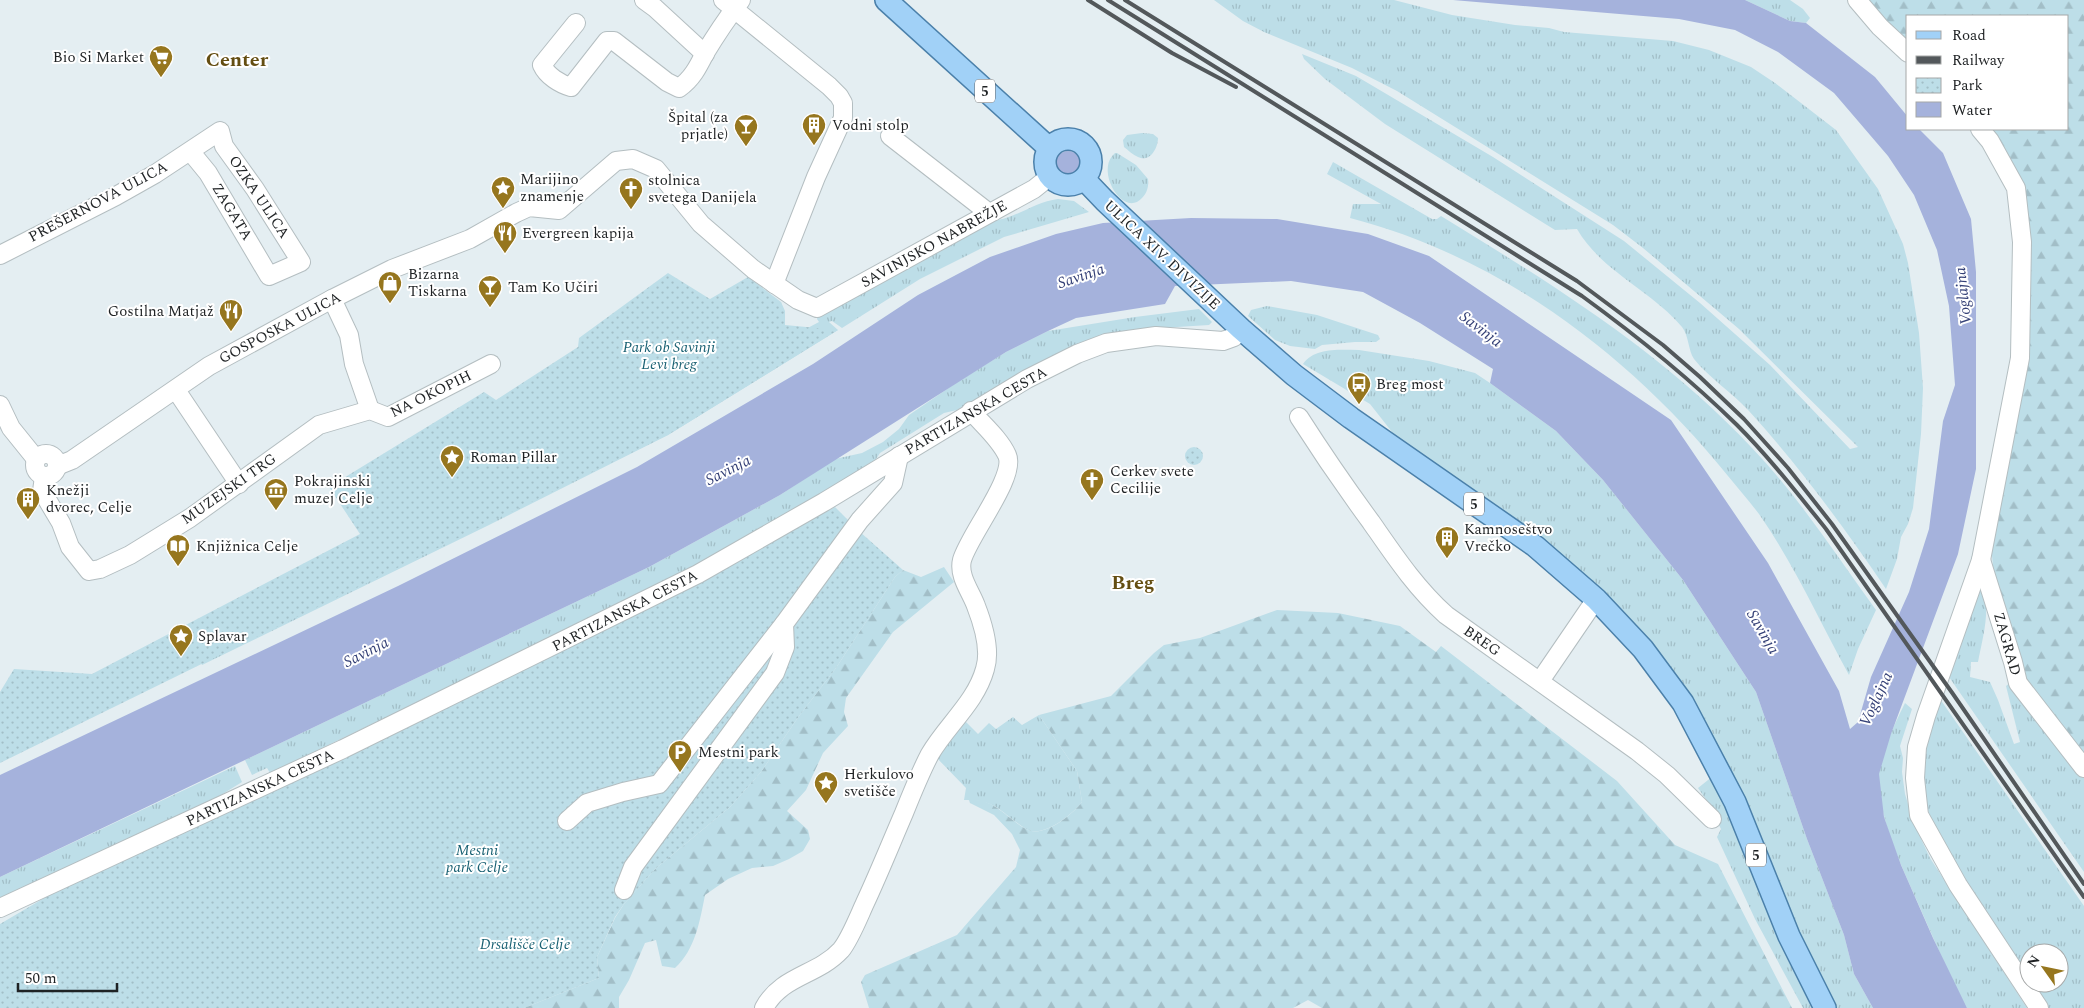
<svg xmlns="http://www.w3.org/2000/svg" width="2084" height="1008" font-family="Spectral,serif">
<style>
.grass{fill:url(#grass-tufts)}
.forest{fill:url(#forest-firs)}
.park{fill:url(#park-dots)}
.water{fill:#a5b2dc}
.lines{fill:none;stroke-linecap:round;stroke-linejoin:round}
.minor-casing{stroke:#b4bec1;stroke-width:20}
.major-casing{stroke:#4b80aa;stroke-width:24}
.minor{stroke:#fff;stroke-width:18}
.major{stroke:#a1d1f7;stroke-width:21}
.rail{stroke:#53585b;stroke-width:4}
.labels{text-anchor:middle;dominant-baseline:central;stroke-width:4;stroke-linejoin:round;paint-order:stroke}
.shield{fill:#fff;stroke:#626466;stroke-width:1}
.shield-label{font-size:14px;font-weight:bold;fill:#1f2224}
.poi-label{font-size:15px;fill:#1f2224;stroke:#fff;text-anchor:start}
.street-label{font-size:15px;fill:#1f2224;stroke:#fff}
.park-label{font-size:15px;font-style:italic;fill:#1a6173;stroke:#fff}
.water-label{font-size:16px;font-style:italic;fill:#354177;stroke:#fff}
.district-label{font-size:20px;font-weight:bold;fill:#644e12;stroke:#fff}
</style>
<defs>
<pattern id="grass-tufts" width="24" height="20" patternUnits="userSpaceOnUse" patternTransform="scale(1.25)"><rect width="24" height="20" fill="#bddee8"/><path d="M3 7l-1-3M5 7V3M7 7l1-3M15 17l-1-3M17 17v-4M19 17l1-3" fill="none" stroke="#a2bec7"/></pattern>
<pattern id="forest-firs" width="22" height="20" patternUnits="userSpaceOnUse" patternTransform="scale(1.25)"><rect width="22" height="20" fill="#bddee8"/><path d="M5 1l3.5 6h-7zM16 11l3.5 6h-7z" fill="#a2bec7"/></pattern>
<pattern id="park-dots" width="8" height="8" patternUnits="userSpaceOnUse" patternTransform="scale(1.25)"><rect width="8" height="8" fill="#bddee8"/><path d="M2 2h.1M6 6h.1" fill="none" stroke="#a2bec7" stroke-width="1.8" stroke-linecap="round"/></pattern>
</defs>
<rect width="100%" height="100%" fill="#e4eef2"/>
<g class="grass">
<path d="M1214 0H1394L1452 15 1515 25 1549 28 1564 32 1673 41 1709 50 1751 67 1775 83 1836 130 1878 189 1903 244 1908 263 1919 333 1923 388 1921 434 1913 508 1908 524 1901 537 1897 559 1886 589C1844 527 1799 466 1749 411 1733 393 1709 378 1694 359 1688 350 1689 336 1682 327 1651 290 1602 272 1577 229L1555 230 1385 124 1325 79 1304 59 1302 54 1356 76 1493 157 1624 241 1700 303 1770 365 1850 449 1858 447 1739 329 1643 248 1613 225 1397 91 1352 68 1264 32 1243 21Z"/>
<path d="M1745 0H1790L1803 9 1810 18 1806 23 1790 21Z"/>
<path d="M1142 133 1153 134 1158 138C1158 148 1150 163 1138 157 1133 155 1128 150 1124 147L1123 140 1127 135Z"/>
<path d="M1115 153H1117L1136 165 1148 179C1149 186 1147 193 1142 198 1123 219 1094 170 1115 153Z"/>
<path d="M1333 162 1432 219H1437L1441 216C1552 284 1662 352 1752 448 1799 497 1836 555 1876 610L1858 649 1849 675C1820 622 1794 564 1759 514 1749 501 1738 488 1728 476 1631 356 1501 257 1350 218L1353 204H1381L1327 174Z"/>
<path d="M1058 199 1074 201 1089 212 1004 237 920 279 842 328 832 321 829 322 838 330 668 435 487 526 202 665 195 650 819 322 817 319 818 313 988 221C1013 221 1033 202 1058 199Z"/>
<path d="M1267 306 1317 315 1378 335 1380 339 1376 342H1355L1322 345 1315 349 1290 346 1275 340 1248 316 1251 310Z"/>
<path d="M1199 309 1212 322 1209 325 1161 328 1100 336 1034 366 957 410 944 413 880 453 876 459 817 497 672 580 270 773 267 768 252 775 245 760 649 567 780 495 835 459 862 453 883 442 899 429 909 415 956 383 1006 352 1048 331 1135 317Z"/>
<path d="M1359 350 1429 361 1475 373 1490 383 1556 431 1603 480 1683 580 1756 692 1807 839 1844 935 1854 974 1873 1008H1837C1822 980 1804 953 1792 924 1756 838 1728 749 1673 673L1396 437 1370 404 1303 364C1315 347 1340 350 1359 350Z"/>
<path d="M1981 582C1992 607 1983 636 1978 662H1971L1970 677 1990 682 1998 700 2014 744 2020 742 2006 686 2011 682 2084 775V872L1949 677Z"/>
<path d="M1940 699 2084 906V1008H2047L2031 983H2059V953H2029V980L1961 875 1933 825 1924 797 1923 756Z"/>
<path d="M1905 703 1912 709 1900 746 1903 758 1902 772 1905 794 1914 824 1930 858 2027 1008H1967C1948 973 1933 937 1917 901 1901 864 1877 816 1879 774 1880 755 1896 721 1905 703Z"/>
<path d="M1039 715 1077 771 1082 802C1072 815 1042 839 1026 829 1002 814 997 799 964 800L966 788 934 755 962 718 978 734 989 723 996 729 1013 717 1022 725Z"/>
<path d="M235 766 242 782 205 805 0 902V877Z"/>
<path d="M1713 776 1814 1008H1803L1755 919 1717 837 1721 829 1705 798 1698 788Z"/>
</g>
<g class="forest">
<path d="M1863 0H2084V760L2020 676 1995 585 1991 546 2025 381 2031 281 2029 233 1989 129H2068V16H1908V43Z"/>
<path d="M944 567 954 582 893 632 846 698 844 712 848 726 823 753 806 790 787 811 808 830 810 839 803 851 789 859 773 866 752 868 728 879 705 895C700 921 695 950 675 968L662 966 656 940 645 943 629 980 619 997V1008H524L599 978 597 957 615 918 624 904 655 869 730 807 761 772 799 716 836 668 895 577 903 570 921 577Z"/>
<path d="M1277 610 1338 613 1400 626 1436 652 1441 646 1617 781 1675 845 1718 864 1792 1008H1322L1308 1000 1293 1008H869L861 982 865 975 957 935 1016 867 1020 850 1012 834 994 815 970 803 969 800C994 798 1006 818 1026 829 1043 839 1072 815 1082 802L1077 771 1039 715 1111 696 1154 653 1164 645 1200 638Z"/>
</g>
<g class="park">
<path d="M668 273 710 299 748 277 781 302 785 311V325L838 330 668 435 0 763V692L14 669 92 674 360 534 329 487 484 392 496 400 578 347 579 338Z"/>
<circle cx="1194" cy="456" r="9"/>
<path d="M835 507 860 532 903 570 895 577 836 668 799 716 761 772 730 807 655 869 624 904 615 917 597 957 599 978 524 1008H0V924L46 897 585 640Z"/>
</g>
<g class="water">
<path d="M1453 0H1745L1790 21 1806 23 1875 77 1908 117V129H1919L1943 153 1971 219 1976 272V469L1958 554 1891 734 1879 774 1884 817 1901 865 1933 938 1967 1008H1873L1854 974 1844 935 1807 839 1756 692 1683 580 1603 480 1556 431 1490 383 1493 369 1420 323 1363 292 1291 281 1175 286 1165 304 1076 318 1048 331 1006 352 780 495 649 567 0 877V775L398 586 637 467 813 364 918 295 990 257 1056 234 1103 223 1191 218 1277 219 1368 234 1429 256 1671 420 1768 563 1839 691 1850 729 1858 722 1871 677 1909 592 1929 529 1943 421 1955 385 1949 306 1937 250 1914 195 1888 156 1834 93 1778 52 1735 30 1679 19Z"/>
<circle cx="1068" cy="163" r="12"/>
</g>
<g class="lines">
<g class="minor-casing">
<g id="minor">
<path d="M644 0 655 8 705 54"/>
<path d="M723 0 829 86 839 96 843 103V118L816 177 774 284"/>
<path d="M1857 0 1880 27 1908 53"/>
<path d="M576 23 542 65C547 76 560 84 571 87L607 41H614L667 82 679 88C692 79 698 67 705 53 716 35 728 17 741 0"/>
<path d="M1980 129 1990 141 2016 188 2022 242 2020 358 1981 560 1926 716 1917 747 1915 778 1919 815 1958 885 2039 1008"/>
<path d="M890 136 989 213"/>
<path d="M0 255 116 196 155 174 220 131 224 146 255 189 301 262 269 276 208 173 190 151"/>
<path d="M332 299 349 335 354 364 370 410"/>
<path d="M176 390 239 484"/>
<path d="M0 405 11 428 36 459"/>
<path d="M1299 417C1322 453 1346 488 1371 522 1394 555 1415 587 1446 615L1637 751 1667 775 1712 819"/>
<circle cx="46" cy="465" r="11"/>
<path d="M57 466 72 460 209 366 332 299 392 269 470 239 516 213 529 207 559 210 616 161 633 159 656 169 701 224 753 269 798 300 817 308 1034 189 1049 177"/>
<path d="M44 477 42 491 61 523 70 547 89 571 100 569 130 555 190 518 319 425 370 410 388 417 491 364"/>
<path d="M1981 560 2013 662 2018 683 2084 768"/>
<path d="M1540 681 1596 599"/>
<path d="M567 821 587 803 623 792 659 784 784 624"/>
<path d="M624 890 633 867 775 673 785 647 784 624 860 520 893 483 899 456"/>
<path d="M0 908 343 749 698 574 824 502 1027 379 1077 354 1106 343 1156 336 1223 341 1234 337 1241 329"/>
<path d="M764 1008C782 975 817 976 841 950 850 939 859 916 865 903 879 873 891 843 904 813 912 793 920 773 930 754 947 725 976 702 985 669 991 650 983 624 976 606 971 592 958 576 962 560 969 535 1017 476 1007 455 999 438 983 425 971 411"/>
</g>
</g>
<g class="major-casing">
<g id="major">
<path d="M886 0 1049 148"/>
<circle cx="1068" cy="162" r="23"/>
<path d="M1084 179 1105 201 1241 329 1294 375 1351 418 1535 546 1596 599 1643 649 1683 703 1735 802 1789 936 1825 1008"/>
</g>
</g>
<use href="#minor" class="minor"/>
<use href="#major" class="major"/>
<g class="rail">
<path d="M1088 0 1172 53 1236 87"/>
<path d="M1108 0 1582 296C1637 336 1689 378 1737 425 1769 457 1797 493 1826 529L2084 897"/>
<path d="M1125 0 1577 281 1663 345 1700 377 1744 419 1788 468 1832 524 1953 694 2084 884"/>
</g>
</g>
<defs>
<g id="supermarket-pin" transform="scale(1.25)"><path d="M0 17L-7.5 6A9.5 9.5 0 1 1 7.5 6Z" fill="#96761e" stroke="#fff"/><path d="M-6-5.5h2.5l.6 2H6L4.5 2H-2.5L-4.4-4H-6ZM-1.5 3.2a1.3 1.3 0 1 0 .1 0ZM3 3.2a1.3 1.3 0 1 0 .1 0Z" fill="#fff"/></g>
<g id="building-pin" transform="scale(1.25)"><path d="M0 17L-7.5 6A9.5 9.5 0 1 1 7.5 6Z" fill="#96761e" stroke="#fff"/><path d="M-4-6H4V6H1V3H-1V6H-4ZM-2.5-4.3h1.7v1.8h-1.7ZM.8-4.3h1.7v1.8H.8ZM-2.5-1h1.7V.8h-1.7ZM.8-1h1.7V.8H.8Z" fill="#fff"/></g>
<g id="bar-pin" transform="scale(1.25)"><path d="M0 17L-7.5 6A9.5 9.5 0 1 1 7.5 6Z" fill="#96761e" stroke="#fff"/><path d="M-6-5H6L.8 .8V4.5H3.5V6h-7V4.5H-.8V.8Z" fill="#fff"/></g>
<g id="sight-pin" transform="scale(1.25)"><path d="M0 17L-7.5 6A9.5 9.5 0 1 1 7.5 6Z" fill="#96761e" stroke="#fff"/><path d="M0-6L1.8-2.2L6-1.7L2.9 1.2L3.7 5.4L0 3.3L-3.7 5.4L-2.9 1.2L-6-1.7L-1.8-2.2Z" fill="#fff"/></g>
<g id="church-pin" transform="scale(1.25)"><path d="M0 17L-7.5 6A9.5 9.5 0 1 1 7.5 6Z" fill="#96761e" stroke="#fff"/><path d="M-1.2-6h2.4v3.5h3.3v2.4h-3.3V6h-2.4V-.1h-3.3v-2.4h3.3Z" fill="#fff"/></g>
<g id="restaurant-pin" transform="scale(1.25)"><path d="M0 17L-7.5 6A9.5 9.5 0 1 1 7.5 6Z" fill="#96761e" stroke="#fff"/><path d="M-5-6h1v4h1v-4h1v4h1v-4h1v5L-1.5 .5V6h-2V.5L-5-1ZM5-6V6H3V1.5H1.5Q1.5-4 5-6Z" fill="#fff"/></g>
<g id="shop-pin" transform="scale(1.25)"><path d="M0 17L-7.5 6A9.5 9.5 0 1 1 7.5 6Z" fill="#96761e" stroke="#fff"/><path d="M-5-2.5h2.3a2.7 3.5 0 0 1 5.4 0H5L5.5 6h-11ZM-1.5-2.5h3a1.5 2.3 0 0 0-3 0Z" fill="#fff"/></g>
<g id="bus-pin" transform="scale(1.25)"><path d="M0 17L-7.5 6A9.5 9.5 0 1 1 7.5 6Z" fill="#96761e" stroke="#fff"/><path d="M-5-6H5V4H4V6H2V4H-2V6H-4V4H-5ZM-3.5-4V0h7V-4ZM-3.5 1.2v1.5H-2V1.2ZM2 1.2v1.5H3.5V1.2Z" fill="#fff"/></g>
<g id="museum-pin" transform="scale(1.25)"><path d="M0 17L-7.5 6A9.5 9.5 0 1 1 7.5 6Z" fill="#96761e" stroke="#fff"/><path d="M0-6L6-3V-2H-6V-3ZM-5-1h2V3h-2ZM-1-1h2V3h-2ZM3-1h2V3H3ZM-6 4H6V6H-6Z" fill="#fff"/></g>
<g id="library-pin" transform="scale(1.25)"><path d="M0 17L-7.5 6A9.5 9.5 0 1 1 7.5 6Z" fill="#96761e" stroke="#fff"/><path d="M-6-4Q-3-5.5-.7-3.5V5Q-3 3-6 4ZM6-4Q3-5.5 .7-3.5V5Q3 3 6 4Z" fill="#fff"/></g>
<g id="parking-pin" transform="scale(1.25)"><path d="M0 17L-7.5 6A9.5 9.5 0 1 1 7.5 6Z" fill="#96761e" stroke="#fff"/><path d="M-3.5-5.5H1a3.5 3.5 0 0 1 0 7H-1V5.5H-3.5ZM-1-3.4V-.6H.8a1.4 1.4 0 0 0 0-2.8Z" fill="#fff"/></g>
</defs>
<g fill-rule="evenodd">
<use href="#supermarket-pin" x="161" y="57"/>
<use href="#building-pin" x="814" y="125"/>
<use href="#bar-pin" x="746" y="126"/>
<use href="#sight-pin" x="503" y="188"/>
<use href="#church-pin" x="631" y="189"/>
<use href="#restaurant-pin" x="505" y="233"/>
<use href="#shop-pin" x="390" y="283"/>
<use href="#bar-pin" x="490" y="287"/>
<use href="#restaurant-pin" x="231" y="311"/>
<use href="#bus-pin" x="1359" y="384"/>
<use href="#sight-pin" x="452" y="457"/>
<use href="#church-pin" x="1092" y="480"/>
<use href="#museum-pin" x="276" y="490"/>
<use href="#building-pin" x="28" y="499"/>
<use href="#building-pin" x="1447" y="538"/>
<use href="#library-pin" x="178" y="546"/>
<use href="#sight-pin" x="181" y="636"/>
<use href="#parking-pin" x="680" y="752"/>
<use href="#sight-pin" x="826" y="783"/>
</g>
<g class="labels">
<g class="shield">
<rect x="975" y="79.5" width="20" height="23" rx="4"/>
<rect x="1464" y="492.5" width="20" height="23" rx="4"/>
<rect x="1746" y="843.5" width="20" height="23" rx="4"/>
</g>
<g class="shield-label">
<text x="985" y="91">5</text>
<text x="1474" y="504">5</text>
<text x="1756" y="855">5</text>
</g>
<g class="poi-label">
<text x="144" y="57" text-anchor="end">Bio Si Market</text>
<text x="728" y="117" text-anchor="end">Špital (za<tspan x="728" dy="17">prjatle)</tspan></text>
<text x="832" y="125">Vodni stolp</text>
<text x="520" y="179">Marijino<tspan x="520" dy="17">znamenje</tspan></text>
<text x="648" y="180">stolnica<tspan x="648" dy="17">svetega Danijela</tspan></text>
<text x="522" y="233">Evergreen kapija</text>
<text x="408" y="274">Bizarna<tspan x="408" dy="17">Tiskarna</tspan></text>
<text x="508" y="287">Tam Ko Učiri</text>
<text x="214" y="311" text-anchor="end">Gostilna Matjaž</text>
<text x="1376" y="384">Breg most</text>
<text x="470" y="457">Roman Pillar</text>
<text x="1110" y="471">Cerkev svete<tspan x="1110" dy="17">Cecilije</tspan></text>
<text x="294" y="481">Pokrajinski<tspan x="294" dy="17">muzej Celje</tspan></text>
<text x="46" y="490">Knežji<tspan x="46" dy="17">dvorec, Celje</tspan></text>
<text x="1464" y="529">Kamnoseštvo<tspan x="1464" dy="17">Vrečko</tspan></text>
<text x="196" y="546">Knjižnica Celje</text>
<text x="198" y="636">Splavar</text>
<text x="698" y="752">Mestni park</text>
<text x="844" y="774">Herkulovo<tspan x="844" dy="17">svetišče</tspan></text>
</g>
<g class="street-label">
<text transform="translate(259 197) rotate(56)">OZKA ULICA</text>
<text transform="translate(98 202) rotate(-28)">PREŠERNOVA ULICA</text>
<text transform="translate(232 212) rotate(59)">ZAGATA</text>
<text transform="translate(934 244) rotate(-29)">SAVINJSKO NABREŽJE</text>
<text transform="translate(1162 255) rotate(43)">ULICA XIV. DIVIZIJE</text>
<text transform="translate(280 328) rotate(-28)">GOSPOSKA ULICA</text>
<text transform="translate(431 394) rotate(-26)">NA OKOPIH</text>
<text transform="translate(976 411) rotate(-30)">PARTIZANSKA CESTA</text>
<text transform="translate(229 489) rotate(-35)">MUZEJSKI TRG</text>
<text transform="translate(625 611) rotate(-27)">PARTIZANSKA CESTA</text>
<text transform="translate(1482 641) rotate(35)">BREG</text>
<text transform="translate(2007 644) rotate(74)">ZAGRAD</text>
<text transform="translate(260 788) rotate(-25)">PARTIZANSKA CESTA</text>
</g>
<g class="park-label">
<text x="669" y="347">Park ob Savinji<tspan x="669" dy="17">Levi breg</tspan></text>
<text x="477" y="850">Mestni<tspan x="477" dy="17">park Celje</tspan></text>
<text x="525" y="944">Drsališče Celje</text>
</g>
<g class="water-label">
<text transform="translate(1081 276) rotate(-19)">Savinja</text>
<text transform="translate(1963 296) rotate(-96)">Voglajna</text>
<text transform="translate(1481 329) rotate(37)">Savinja</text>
<text transform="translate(728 470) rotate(-27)">Savinja</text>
<text transform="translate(1763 632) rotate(60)">Savinja</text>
<text transform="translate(366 652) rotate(-27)">Savinja</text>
<text transform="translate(1876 699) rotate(-65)">Voglajna</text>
</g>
<g class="district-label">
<text x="237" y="60">Center</text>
<text x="1133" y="583">Breg</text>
</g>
</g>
<rect x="1906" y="15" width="162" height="115" fill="#ffffff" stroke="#a5a7a7"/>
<rect x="1916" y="31" width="25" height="8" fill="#a1d1f7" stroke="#a5a7a7"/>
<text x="1952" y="40" font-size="15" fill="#1f2224">Road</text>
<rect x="1916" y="56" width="25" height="8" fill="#53585b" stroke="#a5a7a7"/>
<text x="1952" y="65" font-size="15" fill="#1f2224">Railway</text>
<rect x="1916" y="78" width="25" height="15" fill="url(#park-dots)" stroke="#a5a7a7"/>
<text x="1952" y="90" font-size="15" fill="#1f2224">Park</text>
<rect x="1916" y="102" width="25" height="15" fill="#a5b2dc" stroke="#a5a7a7"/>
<text x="1952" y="115" font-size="15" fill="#1f2224">Water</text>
<g transform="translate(2044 968) rotate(303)"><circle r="24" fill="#ffffff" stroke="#a5a7a7"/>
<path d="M0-4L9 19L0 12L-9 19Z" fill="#96761e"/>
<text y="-8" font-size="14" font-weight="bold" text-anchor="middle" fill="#1f2224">N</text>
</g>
<path d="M18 983v8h99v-8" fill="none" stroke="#1f2224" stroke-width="2.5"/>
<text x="25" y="983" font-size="15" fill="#1f2224" stroke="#ffffff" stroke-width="4" paint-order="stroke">50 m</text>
</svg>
